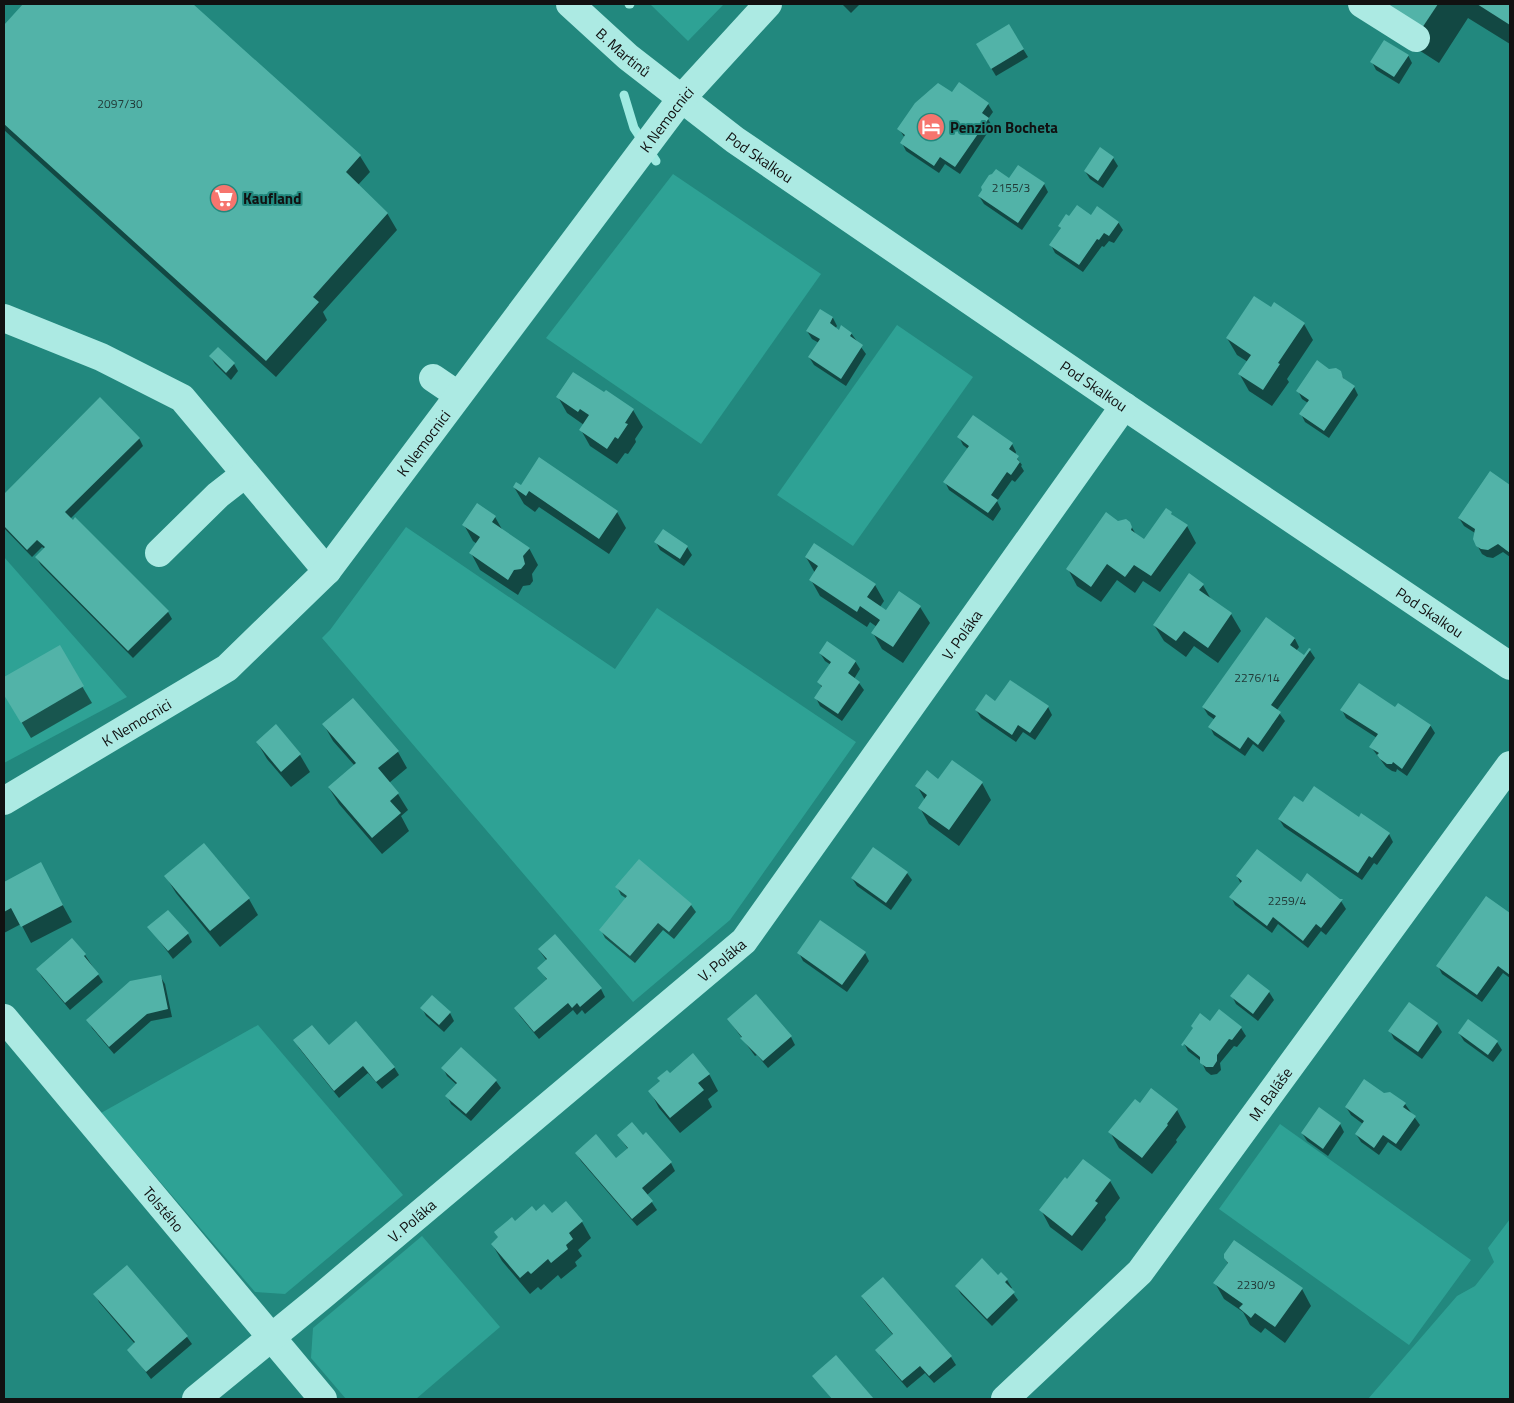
<svg xmlns="http://www.w3.org/2000/svg" width="1514" height="1403" font-family="'Titillium Web',sans-serif">
<style>
.green{fill:#2ea295}
.shadow{fill:#0007}
.lines{fill:none;stroke-linecap:round;stroke-linejoin:round}
.stream{stroke:#a0ebe2;stroke-width:9}
.building{fill:#52b3a8}
.minor{stroke:#aceae3;stroke-width:28}
.labels{text-anchor:middle;dominant-baseline:central;stroke-width:4;stroke-linejoin:round;paint-order:stroke}
.number-label{font-size:12px;fill:#213a37}
.street-label{font-size:15px;fill:#111;stroke:#22887e}
.poi-label{font-size:15px;font-weight:bold;fill:#111;stroke:#22887e;text-anchor:start}
</style>
<rect width="100%" height="100%" fill="#22887e"/>
<g class="green">
<path d="M650 4H724L688 41Z"/>
<path d="M673 174 821 274 701 444 546 338Z"/>
<path d="M897 325 973 377 853 546 777 495Z"/>
<path d="M406 527 615 669 657 608 856 742 730 920 633 1002 322 638 330 630Z"/>
<path d="M4 557 127 697 4 763Z"/>
<path d="M258 1025 403 1195 285 1294 255 1292 101 1113Z"/>
<path d="M1280 1124 1471 1260 1409 1345 1219 1209Z"/>
<path d="M1510 1219V1399H1368L1457 1296 1475 1286 1494 1262 1488 1248Z"/>
<path d="M422 1236 500 1327 416 1399H346L311 1358 313 1328Z"/>
</g>
<g class="shadow">
<path d="M25 4H190L360 156 370 172 358 185 387 213 397 230 323 312 327 320 276 377 4 130V27Z"/>
<path d="M842 4H860L851 13Z"/>
<path d="M1347 4H1510V44L1468 18 1439 63Z"/>
<path d="M1009 26 1028 57 996 76 977 45Z"/>
<path d="M1408 55 1412 63 1399 84 1376 70 1372 62Z"/>
<path d="M988 104 993 112 988 119 992 126 960 174 945 164 939 173 906 151 902 143 905 138 899 129Z"/>
<path d="M1100 149 1113 158 1118 166 1103 188 1090 179 1085 171Z"/>
<path d="M1009 180 1044 184 1048 192 1022 230 984 204 979 196Z"/>
<path d="M1092 216 1118 222 1123 230 1114 243 1109 241 1104 247 1102 246 1083 272 1055 253 1051 245 1061 229 1060 226 1069 218Z"/>
<path d="M1272 309 1304 324 1313 340 1287 379 1289 382 1272 406 1249 391 1240 375 1248 362 1237 355 1227 338Z"/>
<path d="M821 311 833 318 837 326 835 329 839 331 851 333 866 354 846 386 814 365 809 357 819 343 812 339 807 331Z"/>
<path d="M210 356 234 364 238 371 231 380 215 364Z"/>
<path d="M1329 370 1340 372 1345 381 1354 387 1358 395 1329 438 1305 422 1301 414 1308 403 1302 399 1298 391Z"/>
<path d="M606 391 633 410 643 427 635 439 636 442 628 454 625 453 617 464 590 446 581 430 584 425 567 413 558 397 604 394Z"/>
<path d="M100 399 139 438 143 446 70 519 168 612 172 619 133 658 41 565 36 557 45 549 42 547 32 557 4 528V496Z"/>
<path d="M959 437 1012 444 1016 452 1015 455 1022 465 1021 466 1024 471 1015 482 1012 480 997 501 1001 509 993 521 949 490 945 482 968 449 963 445Z"/>
<path d="M1490 473 1510 486V557L1503 552 1493 558 1487 557 1482 554 1477 545 1475 533 1464 526 1459 518Z"/>
<path d="M514 487 617 512 626 528 609 554 539 507 535 512 524 504Z"/>
<path d="M1167 510 1174 517 1187 526 1196 543 1160 592 1143 581 1135 593 1117 580 1101 602 1077 586 1068 569 1118 522 1129 523 1137 536 1144 541Z"/>
<path d="M495 517 503 531 529 548 538 565 532 574 533 581 530 585 523 586 518 595 480 570 471 553 477 544 473 541 464 525Z"/>
<path d="M663 531 687 547 692 555 684 566 660 550 656 542Z"/>
<path d="M806 557 875 585 884 601 880 607 887 611 920 607 930 623 903 663 882 649 873 633 877 627 870 622 867 627 820 596 811 580 815 573Z"/>
<path d="M1203 585 1212 601 1231 614 1241 631 1218 663 1194 646 1186 657 1164 641 1154 625Z"/>
<path d="M1266 619 1295 639 1299 647 1296 651 1304 657 1309 649 1315 658 1277 710 1285 721 1263 752 1253 744 1245 756 1214 735 1210 727 1215 720 1208 715 1203 707Z"/>
<path d="M59 647 92 703 31 738 4 693V679Z"/>
<path d="M820 653 855 661 860 669 854 679 859 683 864 690 842 721 820 706 816 698 822 688 819 682 831 665 825 661Z"/>
<path d="M995 702 1048 707 1052 715 1035 740 1023 732 1016 742 981 718 976 710Z"/>
<path d="M1396 709 1430 725 1435 733 1407 776 1397 769 1396 772 1392 771 1386 767 1371 747 1377 738 1346 718 1342 710Z"/>
<path d="M324 725 398 752 407 768 389 783 398 794 408 810 401 816 409 831 382 854 339 804 329 788 355 766 333 741Z"/>
<path d="M276 726 300 755 310 772 291 787 267 759 257 742Z"/>
<path d="M939 781 982 783 991 800 959 846 929 824 920 808 925 800 917 786Z"/>
<path d="M1304 804 1359 818 1389 834 1393 842 1377 865 1374 863 1362 880 1284 827 1279 819Z"/>
<path d="M40 864 72 922 31 943 21 924 4 933V883Z"/>
<path d="M907 873 912 880 891 910 857 886 852 878Z"/>
<path d="M1307 875 1341 901 1346 909 1326 935 1321 931 1308 948 1278 924 1272 933 1235 905 1231 897 1241 884 1237 876 1301 884Z"/>
<path d="M166 877 249 899 258 915 220 947 176 893Z"/>
<path d="M617 887 691 905 696 912 674 939 663 930 635 963 605 938 601 930 627 899 621 895Z"/>
<path d="M1487 898 1510 914V978L1503 973 1482 1002 1442 974 1438 966Z"/>
<path d="M149 927 188 934 192 942 173 959Z"/>
<path d="M555 936 601 989 605 997 585 1014 582 1010 577 1015 573 1010 539 1039 520 1016 515 1008 547 980 539 968 547 961 539 950Z"/>
<path d="M72 940 85 955 103 982 70 1010 42 977 37 969Z"/>
<path d="M799 953H865L869 961 847 992 803 961Z"/>
<path d="M1248 975 1269 992 1274 1000 1258 1021 1236 1004 1232 996Z"/>
<path d="M160 976 165 984 172 1017 151 1021 114 1054 92 1028 88 1020Z"/>
<path d="M422 1008 450 1013 454 1021 444 1032 426 1016Z"/>
<path d="M728 1019 791 1037 795 1045 768 1068 757 1055 755 1056Z"/>
<path d="M1210 1022 1241 1028 1246 1036 1237 1047 1234 1046 1220 1063 1221 1070 1217 1074 1211 1075 1206 1071 1201 1061 1188 1051 1184 1043 1194 1029Z"/>
<path d="M1437 1024 1442 1032 1422 1059 1394 1039 1390 1031Z"/>
<path d="M1459 1033 1497 1042 1502 1050 1493 1062 1464 1041Z"/>
<path d="M295 1041 329 1047 394 1067 399 1075 382 1089 368 1073 339 1098 299 1048Z"/>
<path d="M443 1068 496 1081 501 1088 471 1121 451 1104 447 1096 457 1085 447 1076Z"/>
<path d="M709 1074 718 1091 708 1099 712 1107 680 1133 659 1108 650 1091 661 1082 658 1078 670 1075Z"/>
<path d="M1384 1094 1405 1104 1420 1125 1401 1151 1388 1142 1379 1155 1361 1142 1356 1134 1363 1124 1351 1115 1346 1107Z"/>
<path d="M1140 1105 1177 1110 1186 1127 1176 1140 1177 1142 1152 1174 1119 1148 1110 1132Z"/>
<path d="M1340 1124 1344 1132 1328 1156 1307 1141 1302 1133Z"/>
<path d="M618 1135 671 1163 675 1171 647 1195 657 1210 637 1226 581 1161 576 1153 616 1159 628 1149Z"/>
<path d="M1083 1161 1110 1181 1120 1198 1105 1217 1106 1220 1082 1251 1050 1227 1041 1210Z"/>
<path d="M536 1213 582 1222 591 1238 578 1250 582 1256 575 1262 577 1266 561 1279 558 1275 541 1290 538 1287 530 1294 502 1261 492 1244 515 1222Z"/>
<path d="M1225 1258 1302 1289 1311 1306 1285 1343 1265 1328 1261 1333 1250 1325 1243 1312 1224 1299 1215 1283 1228 1264Z"/>
<path d="M998 1277 1007 1280 1012 1288 1010 1289 1018 1300 992 1326 961 1294 956 1286Z"/>
<path d="M883 1279 951 1357 956 1365 934 1383 925 1373 907 1388 881 1358 877 1350 894 1336 867 1304 862 1297Z"/>
<path d="M95 1294 187 1337 192 1344 151 1379 129 1350 135 1344 99 1302Z"/>
<path d="M836 1357 873 1399H832L814 1376Z"/>
</g>
<g class="lines">
<g class="stream">
<path d="M629 4H630"/>
<path d="M624 95 634 128 656 161"/>
</g>
</g>
<g class="building">
<path d="M23 4H193L361 155 346 172 388 213 313 297 319 302 266 361 4 124V25Z"/>
<path d="M1378 4H1438L1420 31Z"/>
<path d="M1477 4H1510V25Z"/>
<path d="M1009 24 1024 49 991 69 976 44Z"/>
<path d="M1384 40 1409 55 1394 77 1370 62Z"/>
<path d="M959 82 989 103 982 113 989 118 955 167 940 157 934 166 900 143 905 135 897 129 915 103 938 83 952 92Z"/>
<path d="M1100 147 1114 157 1098 181 1084 171Z"/>
<path d="M1018 165 1045 183 1018 223 978 196 982 190 981 187 989 175 992 174 996 169 1009 178Z"/>
<path d="M1077 205 1091 215 1097 206 1119 222 1109 236 1104 233 1099 240 1097 239 1079 265 1049 245 1061 228 1058 226 1066 214 1069 216Z"/>
<path d="M1254 296 1271 307 1274 302 1305 323 1278 363 1280 364 1263 390 1238 374 1251 355 1226 338Z"/>
<path d="M820 309 833 317 830 323 839 330 841 325 852 333 850 336 863 345 841 379 808 357 820 339 806 331Z"/>
<path d="M218 347 235 363 226 373 209 356Z"/>
<path d="M1317 360 1329 369 1336 368 1341 371 1343 378 1355 386 1324 431 1299 414 1309 400 1296 391Z"/>
<path d="M573 372 604 392 606 390 634 409 625 423 628 424 618 439 615 437 607 449 579 430 589 415 580 409 578 412 556 397Z"/>
<path d="M100 397 140 438 65 512 73 520 75 517 169 611 128 651 35 557 45 547 37 540 27 550 4 526V494Z"/>
<path d="M973 415 1013 443 1009 449 1019 456 1017 459 1020 462 1011 475 1007 472 991 495 998 500 988 513 943 482 969 446 957 437Z"/>
<path d="M539 457 618 511 599 539 529 491 526 496 513 487 516 482 521 485Z"/>
<path d="M1490 471 1510 485V553L1498 544 1488 550 1481 549 1476 546 1473 539 1475 529 1458 518Z"/>
<path d="M477 503 496 516 492 522 530 548 523 556 525 564 521 569 514 570 508 580 469 553 480 537 462 525Z"/>
<path d="M1166 508 1172 512 1171 514 1188 525 1151 576 1134 565 1125 577 1107 564 1091 587 1066 569 1106 512 1118 521 1126 519 1130 522 1132 527 1131 530 1144 539Z"/>
<path d="M663 529 688 546 680 559 654 542Z"/>
<path d="M814 543 876 584 867 597 886 610 899 591 921 606 893 647 871 633 880 620 860 606 857 612 809 580 818 566 805 557Z"/>
<path d="M1189 573 1204 584 1199 590 1232 613 1208 648 1184 631 1176 641 1153 625Z"/>
<path d="M1266 617 1295 638 1290 645 1304 655 1309 648 1311 649 1271 705 1281 712 1258 745 1248 737 1240 749 1208 727 1216 716 1202 707Z"/>
<path d="M827 641 856 661 848 673 860 682 838 714 814 698 822 686 817 682 831 662 819 653Z"/>
<path d="M60 645 84 686 21 723 4 695V677Z"/>
<path d="M1010 680 1049 706 1030 733 1018 725 1012 735 975 710 986 694 995 701Z"/>
<path d="M1359 683 1395 707 1398 703 1431 725 1402 769 1393 762 1392 764H1387L1380 759 1377 755 1379 753 1369 747 1378 734 1340 710Z"/>
<path d="M353 698 399 751 378 768 399 793 390 801 401 813 372 838 328 787 356 763 322 724Z"/>
<path d="M276 724 301 754 281 772 256 742Z"/>
<path d="M952 760 983 782 949 830 918 808 927 795 915 786 927 770 938 779Z"/>
<path d="M1314 786 1359 817 1361 813 1390 833 1372 858 1369 856 1358 873 1278 819 1294 796 1303 802Z"/>
<path d="M204 843 250 898 210 931 164 876Z"/>
<path d="M873 847 908 872 886 903 851 878Z"/>
<path d="M1257 849 1301 882 1307 873 1340 899H1343L1321 928 1316 924 1303 941 1273 917 1267 926 1229 897 1242 881 1236 876Z"/>
<path d="M639 859 692 904 669 932 658 923 630 956 599 930 627 896 615 887Z"/>
<path d="M41 862 63 905 21 927 11 908 4 912V882Z"/>
<path d="M1486 896 1510 913V975L1498 966 1477 995 1436 966Z"/>
<path d="M168 910 189 933 168 951 147 927Z"/>
<path d="M820 920 866 952 842 985 797 953Z"/>
<path d="M555 934 602 988 580 1007 577 1003 572 1008 568 1003 534 1032 514 1008 547 979 537 968 547 959 538 949Z"/>
<path d="M72 938 86 954 84 956 99 974 65 1003 36 969Z"/>
<path d="M1248 974 1270 991 1253 1014 1230 996Z"/>
<path d="M161 975 168 1009 147 1014 109 1047 86 1020 130 981Z"/>
<path d="M756 994 792 1036 763 1061 740 1038 742 1037 727 1019Z"/>
<path d="M432 995 451 1012 439 1025 420 1008Z"/>
<path d="M1409 1002 1438 1023 1418 1052 1388 1031Z"/>
<path d="M1219 1009 1242 1027 1232 1040 1229 1039 1217 1055V1061L1213 1067H1206L1200 1063V1057L1184 1044 1183 1046 1181 1045 1193 1028 1191 1026 1200 1013 1210 1021Z"/>
<path d="M1468 1019 1498 1041 1488 1055 1458 1033Z"/>
<path d="M356 1021 395 1067 376 1082 363 1066 334 1091 293 1040 312 1025 329 1045Z"/>
<path d="M461 1047 497 1080 466 1114 445 1096 457 1083 441 1068Z"/>
<path d="M693 1053 710 1074 698 1083 704 1090 670 1118 648 1091 660 1081 657 1078 667 1070 670 1073Z"/>
<path d="M1364 1079 1384 1093 1390 1092 1406 1103 1403 1107 1416 1116 1396 1144 1383 1135 1374 1148 1355 1134 1364 1121 1345 1107Z"/>
<path d="M1151 1088 1178 1109 1167 1124 1168 1125 1142 1158 1108 1132 1135 1099 1140 1103Z"/>
<path d="M1319 1107 1341 1123 1323 1149 1301 1133Z"/>
<path d="M632 1122 643 1135 646 1132 672 1162 642 1188 653 1201 632 1219 575 1153 596 1134 616 1158 628 1148 617 1135Z"/>
<path d="M1083 1159 1111 1180 1095 1201 1098 1203 1072 1236 1039 1210 1065 1177 1067 1179Z"/>
<path d="M566 1201 583 1221 569 1233 573 1239 566 1245 568 1249 551 1263 548 1259 531 1274 528 1271 520 1278 491 1244 498 1237 494 1232 512 1217 515 1221 532 1206 536 1211 544 1204 552 1213Z"/>
<path d="M1234 1240 1303 1288 1275 1327 1255 1313 1251 1318 1239 1308 1243 1304 1213 1283 1228 1263 1224 1258V1254Z"/>
<path d="M982 1258 998 1275 1001 1272 1008 1279 1005 1282 1015 1292 987 1319 955 1286Z"/>
<path d="M127 1265 188 1336 146 1372 127 1350 135 1342 93 1294Z"/>
<path d="M883 1277 952 1356 929 1376 920 1366 902 1381 875 1350 893 1334 861 1296Z"/>
<path d="M836 1355 874 1399H832L812 1376Z"/>
</g>
<g class="lines">
<g class="minor">
<path id="s1" d="M570 4 628 57 735 140 1124 406 1510 666"/>
<path d="M1362 4 1416 38"/>
<path d="M4 318 101 357 182 398 327 571"/>
<path d="M433 378 458 395"/>
<path d="M159 553 218 495 245 474"/>
<path id="s2" d="M4 801 227 668 327 571 681 99 768 4"/>
<path id="s3" d="M4 1018 323 1399"/>
<path id="s4" d="M196 1399 322 1296 744 941 1124 406"/>
<path id="s5" d="M1005 1399 1140 1272 1510 765"/>
</g>
</g>
<defs>
<g id="hotel-disc" transform="scale(1.4375)"><circle r="9.5" fill="#f6756e" stroke="#22887e"/><path d="M-6-4.5h1.5V1H6V5H4.5V3h-9V5H-6ZM-4 0a1.8 1.8 0 1 1 3.6 0ZM.5 0V-2.5h3Q6-2.5 6 0Z" fill="#fff"/></g>
<g id="supermarket-disc" transform="scale(1.4375)"><circle r="9.5" fill="#f6756e" stroke="#22887e"/><path d="M-6-5.5h2.5l.6 2H6L4.5 2H-2.5L-4.4-4H-6ZM-1.5 3.2a1.3 1.3 0 1 0 .1 0ZM3 3.2a1.3 1.3 0 1 0 .1 0Z" fill="#fff"/></g>
</defs>
<g fill-rule="evenodd">
<use href="#hotel-disc" x="931" y="127"/>
<use href="#supermarket-disc" x="224" y="198"/>
</g>
<g class="labels">
<g class="number-label">
<text x="120" y="103">2097/30</text>
<text x="1011" y="187">2155/3</text>
<text x="1257" y="677">2276/14</text>
<text x="1287" y="900">2259/4</text>
<text x="1256" y="1284">2230/9</text>
</g>
<g class="street-label">
<text stroke="none"><textPath href="#s1" startOffset="72">B. Martinů</textPath></text>
<text stroke="none"><textPath href="#s2" startOffset="964">K Nemocnici</textPath></text>
<text stroke="none"><textPath href="#s1" startOffset="244">Pod Skalkou</textPath></text>
<text stroke="none"><textPath href="#s1" startOffset="649">Pod Skalkou</textPath></text>
<text stroke="none"><textPath href="#s2" startOffset="559">K Nemocnici</textPath></text>
<text stroke="none"><textPath href="#s1" startOffset="1054">Pod Skalkou</textPath></text>
<text stroke="none"><textPath href="#s4" startOffset="1090">V. Poláka</textPath></text>
<text stroke="none"><textPath href="#s2" startOffset="154">K Nemocnici</textPath></text>
<text stroke="none"><textPath href="#s4" startOffset="685">V. Poláka</textPath></text>
<text stroke="none"><textPath href="#s5" startOffset="406">M. Baláše</textPath></text>
<text stroke="none"><textPath href="#s3" startOffset="249">Tolstého</textPath></text>
<text stroke="none"><textPath href="#s4" startOffset="280">V. Poláka</textPath></text>
</g>
<g class="poi-label">
<text x="950" y="127">Penzion Bocheta</text>
<text x="243" y="198">Kaufland</text>
</g>
</g>
<rect width="1514" height="1403" fill="none" stroke="#111111" stroke-width="10"/>
</svg>
